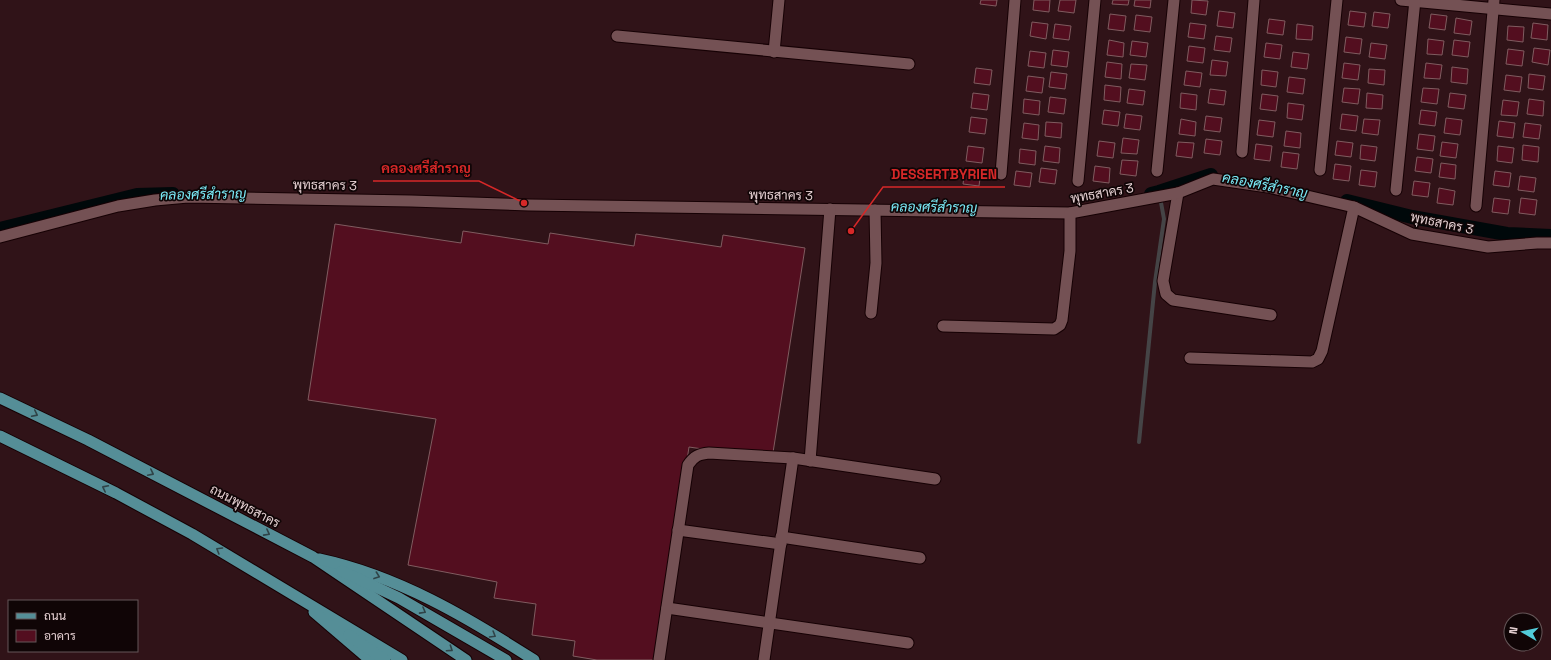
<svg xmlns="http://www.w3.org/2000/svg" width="1551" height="660" font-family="'Space Grotesk',Sarabun,sans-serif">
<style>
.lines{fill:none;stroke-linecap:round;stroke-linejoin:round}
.stream{stroke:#454446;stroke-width:4}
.canal{stroke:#00080a;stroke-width:14}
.building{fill:#530e1f;stroke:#805c60}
.minor-casing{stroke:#160104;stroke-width:13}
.primary-casing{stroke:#160104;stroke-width:13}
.minor{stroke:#745154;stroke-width:11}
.primary{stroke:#558e97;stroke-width:11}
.oneway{stroke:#2f4347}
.labels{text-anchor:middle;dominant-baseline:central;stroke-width:3.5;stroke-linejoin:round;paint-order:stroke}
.street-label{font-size:13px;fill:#e5d0d2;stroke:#100506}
.water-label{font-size:14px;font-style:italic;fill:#7aeaf7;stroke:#100506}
.leader{fill:none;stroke:#d62828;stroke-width:1.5}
.callout-dot{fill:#d62828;stroke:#100506;stroke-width:1.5}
.callout-label{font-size:14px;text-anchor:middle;font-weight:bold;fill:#d62828;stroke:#100506;stroke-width:3.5;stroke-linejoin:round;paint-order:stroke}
</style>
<rect width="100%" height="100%" fill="#301318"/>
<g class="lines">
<path class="stream" d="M1139 442 1155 282 1164 219 1160 197"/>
<g class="canal">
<path d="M1151 194 1159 192 1211 175"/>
<path d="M1347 201 1412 217 1507 234 1551 236"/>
<path d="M0 229 137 195 173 194"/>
</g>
</g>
<g class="building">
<path d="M981 0H997L996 6 980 4Z"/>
<path d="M1034 0H1050L1049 12 1033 10Z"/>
<path d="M1060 0H1076L1074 13 1058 11Z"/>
<path d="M1113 0H1129L1128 5 1112 4Z"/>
<path d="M1135 0H1151L1150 8 1134 6Z"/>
<path d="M1192 0 1208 1 1206 15 1191 13Z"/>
<path d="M1219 11 1235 13 1233 28 1217 26Z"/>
<path d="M1350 11 1366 13 1364 27 1348 25Z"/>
<path d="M1374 12 1390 14 1388 28 1372 26Z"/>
<path d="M1110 14 1126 16 1124 31 1108 29Z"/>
<path d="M1431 14 1447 16 1445 30 1429 28Z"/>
<path d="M1136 15 1152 17 1150 32 1134 30Z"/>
<path d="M1456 18 1472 21 1470 35 1454 33Z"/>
<path d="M1269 19 1285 21 1283 35 1267 33Z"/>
<path d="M1032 22 1048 24 1046 39 1030 36Z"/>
<path d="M1190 23 1206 25 1204 39 1188 37Z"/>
<path d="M1533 23 1548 25 1547 40 1531 38Z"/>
<path d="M1055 24 1071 26 1069 40 1053 38Z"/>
<path d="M1297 24 1313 26 1312 40 1296 39Z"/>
<path d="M1508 26 1524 27 1523 42 1507 40Z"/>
<path d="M1216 36 1232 38 1230 52 1214 50Z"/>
<path d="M1346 37 1362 39 1360 54 1344 52Z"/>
<path d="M1428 39 1444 41 1442 55 1427 54Z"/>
<path d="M1109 40 1124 43 1123 57 1107 55Z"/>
<path d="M1454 40 1470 42 1468 57 1452 55Z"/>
<path d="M1132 41 1148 43 1146 57 1130 55Z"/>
<path d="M1266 43 1282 45 1280 59 1264 57Z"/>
<path d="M1371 43 1387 45 1385 59 1369 57Z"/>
<path d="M1189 46 1205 48 1203 63 1187 61Z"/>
<path d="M1534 48 1550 50 1548 65 1532 62Z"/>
<path d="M1508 49 1524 51 1522 66 1506 64Z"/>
<path d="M1053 50 1069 52 1067 67 1051 65Z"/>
<path d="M1030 51 1046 53 1044 68 1028 66Z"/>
<path d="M1293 52 1309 54 1307 69 1291 67Z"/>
<path d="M1212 60 1228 62 1226 76 1210 75Z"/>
<path d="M1107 62 1122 64 1121 79 1105 77Z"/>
<path d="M1344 63 1360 65 1358 80 1342 78Z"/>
<path d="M1426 63 1442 65 1440 79 1424 78Z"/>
<path d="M1131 64 1147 65 1145 80 1129 78Z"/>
<path d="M1452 67 1468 69 1467 84 1451 82Z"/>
<path d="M976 68 992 70 990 85 974 83Z"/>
<path d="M1369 69 1385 70 1384 85 1368 83Z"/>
<path d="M1262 70 1278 72 1276 87 1261 85Z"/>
<path d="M1186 71 1202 73 1200 87 1184 85Z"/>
<path d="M1051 72 1067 74 1065 89 1049 87Z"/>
<path d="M1529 74 1545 76 1543 90 1528 88Z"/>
<path d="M1506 75 1522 77 1520 92 1504 90Z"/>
<path d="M1028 76 1044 78 1042 93 1026 91Z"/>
<path d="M1289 77 1305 79 1303 94 1287 92Z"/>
<path d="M1105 85 1121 87 1120 102 1104 100Z"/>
<path d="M1344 88 1360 89 1358 104 1342 102Z"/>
<path d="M1423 88 1439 89 1437 104 1421 102Z"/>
<path d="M1129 89 1145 91 1143 105 1127 103Z"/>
<path d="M1210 89 1226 91 1224 105 1208 103Z"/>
<path d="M973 93 989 95 987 110 971 108Z"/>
<path d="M1181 93 1197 95 1196 110 1180 108Z"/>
<path d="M1367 93 1383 95 1382 109 1366 108Z"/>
<path d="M1450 93 1466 95 1464 109 1448 107Z"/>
<path d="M1262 94 1278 96 1276 111 1260 109Z"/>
<path d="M1050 97 1066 99 1064 114 1048 112Z"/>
<path d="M1024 99 1040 101 1039 115 1023 113Z"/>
<path d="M1529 99 1544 101 1543 116 1527 114Z"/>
<path d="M1503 100 1519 102 1517 116 1501 115Z"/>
<path d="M1288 103 1304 105 1302 120 1287 118Z"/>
<path d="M1104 110 1120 112 1118 126 1102 124Z"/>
<path d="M1421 110 1437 112 1435 126 1419 124Z"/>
<path d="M1126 114 1142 116 1140 130 1124 128Z"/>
<path d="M1342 114 1358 116 1356 131 1340 129Z"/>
<path d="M1206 116 1222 118 1220 132 1204 130Z"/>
<path d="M971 117 987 119 985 134 969 132Z"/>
<path d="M1446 118 1462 120 1460 135 1444 133Z"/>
<path d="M1181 119 1196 122 1195 136 1179 134Z"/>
<path d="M1364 119 1380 120 1378 135 1362 133Z"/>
<path d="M1259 120 1275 122 1273 137 1257 135Z"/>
<path d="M1499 121 1515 123 1513 138 1497 136Z"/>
<path d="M1046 122 1062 123 1061 138 1045 136Z"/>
<path d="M1024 123 1039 125 1038 140 1022 138Z"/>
<path d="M1525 123 1541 125 1539 139 1523 137Z"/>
<path d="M1286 131 1301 133 1300 148 1284 146Z"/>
<path d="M1419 134 1435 136 1433 151 1417 149Z"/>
<path d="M1123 138 1139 140 1137 154 1121 153Z"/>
<path d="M1206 139 1222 141 1220 155 1204 153Z"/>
<path d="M1099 141 1115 143 1113 158 1097 156Z"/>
<path d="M1337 141 1353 143 1351 157 1335 155Z"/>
<path d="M1178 142 1194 143 1192 158 1176 156Z"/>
<path d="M1442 142 1458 144 1456 158 1440 156Z"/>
<path d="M1256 144 1272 146 1270 161 1254 159Z"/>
<path d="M1361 145 1377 147 1375 161 1360 159Z"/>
<path d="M1523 145 1539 147 1538 162 1522 160Z"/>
<path d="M968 146 984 148 982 163 966 161Z"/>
<path d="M1045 146 1060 148 1059 163 1043 161Z"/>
<path d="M1498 146 1514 148 1512 163 1497 161Z"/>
<path d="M1020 149 1036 151 1035 165 1019 163Z"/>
<path d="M1283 152 1299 154 1297 169 1281 167Z"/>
<path d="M1417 157 1433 159 1431 173 1415 171Z"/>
<path d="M1122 160 1138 161 1136 176 1120 174Z"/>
<path d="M1441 163 1456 165 1455 179 1439 177Z"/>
<path d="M1335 164 1351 166 1349 181 1333 179Z"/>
<path d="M1095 166 1110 168 1109 183 1093 181Z"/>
<path d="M1041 168 1057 170 1055 184 1039 182Z"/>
<path d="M965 169 981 171 979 186 963 184Z"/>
<path d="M1361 170 1377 172 1375 187 1359 185Z"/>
<path d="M1016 171 1032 173 1030 187 1014 185Z"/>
<path d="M1495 171 1511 173 1509 187 1493 185Z"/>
<path d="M1520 176 1536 178 1534 192 1518 190Z"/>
<path d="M1414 181 1430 183 1428 197 1412 195Z"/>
<path d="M1439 188 1455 191 1453 205 1437 203Z"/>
<path d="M1494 198 1510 200 1508 214 1492 212Z"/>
<path d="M1521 198 1537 200 1535 215 1519 213Z"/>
<path d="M335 224 461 243 463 231 548 244 550 233 634 246 636 234 721 247 723 235 805 248 772 459 689 447 656 660H597L573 656 575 641 532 635 536 604 494 598 497 582 408 565 436 419 308 400Z"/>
</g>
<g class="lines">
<g class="minor-casing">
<g id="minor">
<path d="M1401 0 1551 14"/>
<path d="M617 36 909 64"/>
<path d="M774 52 779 0"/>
<path d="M1242 152 1254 0"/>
<path d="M1320 170 1337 0"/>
<path d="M1157 171 1174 0"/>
<path d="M1001 174 1015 0"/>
<path d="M1078 181 1095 0"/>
<path d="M1396 190 1415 0"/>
<path d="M1178 193 1163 281 1166 294 1173 300 1271 315"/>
<path d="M1476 206 1494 0"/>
<path d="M0 237 118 206 155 200 188 197 411 201 529 205 1070 213 1178 193 1213 179 1268 187 1354 207 1412 234 1488 247 1537 243H1551"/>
<path d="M871 313 876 263 875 210"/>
<path d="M943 326 1054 329 1060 325 1062 320 1070 251V213"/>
<path d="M1190 358 1312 362 1318 359 1322 351 1354 207"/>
<path d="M810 461 830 209"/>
<path d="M678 530 781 544"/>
<path d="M781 537 920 558"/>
<path d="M667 608 908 643"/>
<path d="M659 660 688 465C694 456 699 454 709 453L793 458 935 479"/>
<path d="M764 660 793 458"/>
</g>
</g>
<g class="primary-casing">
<g id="primary">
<path d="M0 398 88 440 313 557 466 660"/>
<path d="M0 436 116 493 192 534 402 660"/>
<path d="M319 559C398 576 467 617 534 660"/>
<path d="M342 571 399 598 506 660"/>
<path d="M314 612 370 660"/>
<path d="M349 635 385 660"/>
</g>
</g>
<use href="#minor" class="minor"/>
<use href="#primary" class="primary"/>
</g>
<defs><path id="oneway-chevron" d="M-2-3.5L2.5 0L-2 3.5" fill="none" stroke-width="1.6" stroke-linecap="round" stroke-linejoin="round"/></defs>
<g class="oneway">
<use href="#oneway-chevron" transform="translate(35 414) rotate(26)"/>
<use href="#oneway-chevron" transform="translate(151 473) rotate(27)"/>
<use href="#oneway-chevron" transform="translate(105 488) rotate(-153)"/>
<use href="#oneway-chevron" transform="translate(267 533) rotate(28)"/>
<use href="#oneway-chevron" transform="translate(219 550) rotate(-149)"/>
<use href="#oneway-chevron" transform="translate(377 576) rotate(20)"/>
<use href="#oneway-chevron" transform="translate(423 611) rotate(29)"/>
<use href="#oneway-chevron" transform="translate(493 635) rotate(31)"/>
<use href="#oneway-chevron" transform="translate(450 649) rotate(34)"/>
</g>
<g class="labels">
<g class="street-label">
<text transform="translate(325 185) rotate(1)">พุทธสาคร 3</text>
<text transform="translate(1102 193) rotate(-10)">พุทธสาคร 3</text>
<text transform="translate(781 195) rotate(1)">พุทธสาคร 3</text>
<text transform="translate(1442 223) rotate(12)">พุทธสาคร 3</text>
<text transform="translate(245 506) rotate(28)">ถนนพุทธสาคร</text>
</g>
<g class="water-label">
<text transform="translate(1265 185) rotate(11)">คลองศรีสำราญ</text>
<text transform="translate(203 194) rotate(-1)">คลองศรีสำราญ</text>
<text transform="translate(934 207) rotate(1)">คลองศรีสำราญ</text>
</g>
</g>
<path class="leader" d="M524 203L479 181H373M851 231L883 187H1005"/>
<g class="callout-dot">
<circle cx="524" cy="203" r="4"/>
<circle cx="851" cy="231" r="4"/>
</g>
<g class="callout-label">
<text x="426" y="173">คลองศรีสำราญ</text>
<text x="944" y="179">DESSERTBYRIEN</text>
</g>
<rect x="8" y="600" width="130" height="52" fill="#100506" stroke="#655658"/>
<rect x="16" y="613" width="20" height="6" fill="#558e97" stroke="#655658"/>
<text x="44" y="620" font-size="12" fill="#e5d0d2">ถนน</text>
<rect x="16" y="630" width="20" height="12" fill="#530e1f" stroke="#655658"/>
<text x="44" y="640" font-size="12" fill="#e5d0d2">อาคาร</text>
<g transform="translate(1523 632) rotate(279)"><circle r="19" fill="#100506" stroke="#655658"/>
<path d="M0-3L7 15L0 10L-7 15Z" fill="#52cbd9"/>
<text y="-6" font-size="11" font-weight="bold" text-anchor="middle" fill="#e5d0d2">N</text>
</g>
</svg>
